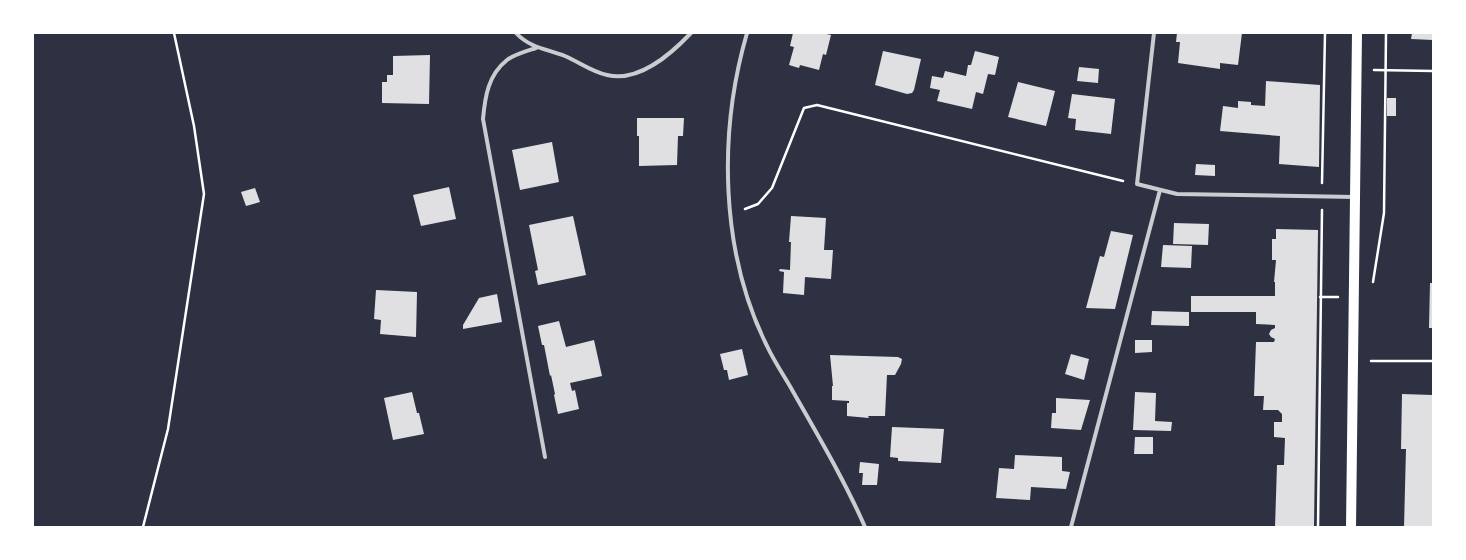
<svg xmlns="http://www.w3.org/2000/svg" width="1466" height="560" font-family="Karla,sans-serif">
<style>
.building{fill:#e0e0e3}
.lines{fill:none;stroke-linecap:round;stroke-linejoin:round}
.path{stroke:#fff;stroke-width:2.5}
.minor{stroke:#caccd0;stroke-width:4}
.primary{stroke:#fff;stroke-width:10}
</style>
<rect width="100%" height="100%" fill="#2d3142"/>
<g class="building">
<path d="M793 33H822L831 35 826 55 823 54 819 70 800 65 799 68 789 65 794 47 790 46Z"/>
<path d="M1177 33H1242L1238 65 1220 63V69L1178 63 1180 42H1176Z"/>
<path d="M1412 33H1433V40L1411 39Z"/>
<path d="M883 51 921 59 914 90 912 93 907 94 875 85Z"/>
<path d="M975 51 999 57 995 75 988 74 983 94 976 92 972 109 937 101 940 90 930 88 932 76 943 78 945 71 966 76 968 65H971Z"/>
<path d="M430 55 429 104 382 103V82H387V75H393V56Z"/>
<path d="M1079 67 1099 69 1098 83 1077 81Z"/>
<path d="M1266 81 1320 85 1319 167 1279 164 1280 136 1220 131 1223 106 1238 108V101L1251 102V105L1265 106Z"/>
<path d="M1018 82 1055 91 1046 126 1008 117Z"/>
<path d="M1072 94 1115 99 1111 134 1075 130 1076 119 1068 118Z"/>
<rect x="1387" y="98" width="9" height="18"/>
<path d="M637 118H684L683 136H678L677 165 639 166V136H637Z"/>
<path d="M552 142 559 182 520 190 512 150Z"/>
<path d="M1196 164 1215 165V176L1195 175Z"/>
<path d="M449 187 456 219 421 226 413 195Z"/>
<path d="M255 188 260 202 246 206 241 192Z"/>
<path d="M573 216 586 275 538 285 535 271 538 270 529 225Z"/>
<path d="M791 216 826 218 824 250H833L831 279 805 277 804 295 783 293 784 272 779 271 780 269 790 270 791 242H789Z"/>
<path d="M1174 223 1209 224 1208 245 1173 244Z"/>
<path d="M1276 229 1318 230 1314 527H1275L1277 465H1284L1285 438 1274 437V422H1282V414L1278 410H1263L1264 396H1254L1256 342H1274L1275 339 1271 337 1269 334 1271 330 1275 328V325L1256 324V312H1191V296H1275V282H1274L1276 260H1272V239H1276Z"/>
<path d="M1111 231 1133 235 1115 309 1086 308 1100 256 1104 257Z"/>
<path d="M1163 245 1192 246 1191 268 1161 267Z"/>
<path d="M1430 283H1433V328H1429Z"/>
<path d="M376 290 417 292 416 337 380 334 381 320 374 319Z"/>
<path d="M497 294 502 322 463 329V325L479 298Z"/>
<path d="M1152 311 1189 312V326L1151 325Z"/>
<path d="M559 321 566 347 594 340 602 376 570 383 572 391 575 390 579 409 558 414 554 395 555 394 551 375 550 376 544 345H542L538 326Z"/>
<path d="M1135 340H1152V352L1135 353Z"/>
<path d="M742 349 748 375 729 380 727 370H724L720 354Z"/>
<path d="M1071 354 1089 359 1084 380 1065 374Z"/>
<path d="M830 355 898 357 902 359 901 364 895 375H887L885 416H868L869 418 847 416V403H849V401L832 400V386H833Z"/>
<path d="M412 392 417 413H419L424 434 393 440 384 398Z"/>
<path d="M1135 392 1156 393 1155 421 1172 422 1171 431 1133 430Z"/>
<path d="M1402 394 1433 395V527H1404L1406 449H1401Z"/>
<path d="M1056 398 1090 400 1081 430 1051 428 1052 413H1056Z"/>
<path d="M892 427 944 429 941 463 898 461V458L890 457Z"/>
<path d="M1135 437H1153V454H1134Z"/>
<path d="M1015 455 1062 457V471L1070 472 1066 489 1031 487 1030 500 996 498 999 468 1014 469Z"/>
<path d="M860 462 879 464 877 485H862L863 473H859Z"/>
</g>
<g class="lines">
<g class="path">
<path d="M1374 70 1433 71"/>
<path d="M1322 183 1325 33"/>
<path d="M745 209 758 204 772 188 804 108 817 105 1123 181"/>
<path d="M1373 282 1384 213 1386 33"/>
<path d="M1320 297H1338"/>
<path d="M1371 361H1433"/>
<path d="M143 527 168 429 204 194 194 126 174 33"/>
<path d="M1318 527 1322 210"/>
</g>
<g class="minor">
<path d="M516 33C530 48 547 49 565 56 579 62 592 72 607 75 639 83 671 54 691 33"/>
<path d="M747 33C718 133 720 252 767 346 774 361 783 374 791 388 817 434 844 479 865 527"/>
<path d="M1154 33 1137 184 1177 194 1355 197"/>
<path d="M536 48C527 51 515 54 507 60 488 75 485 97 483 119L545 457"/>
<path d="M1071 527 1160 190"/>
</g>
<path class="primary" d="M1351 527 1357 33"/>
</g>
<rect width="1466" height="560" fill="none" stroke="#ffffff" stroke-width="68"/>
</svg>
